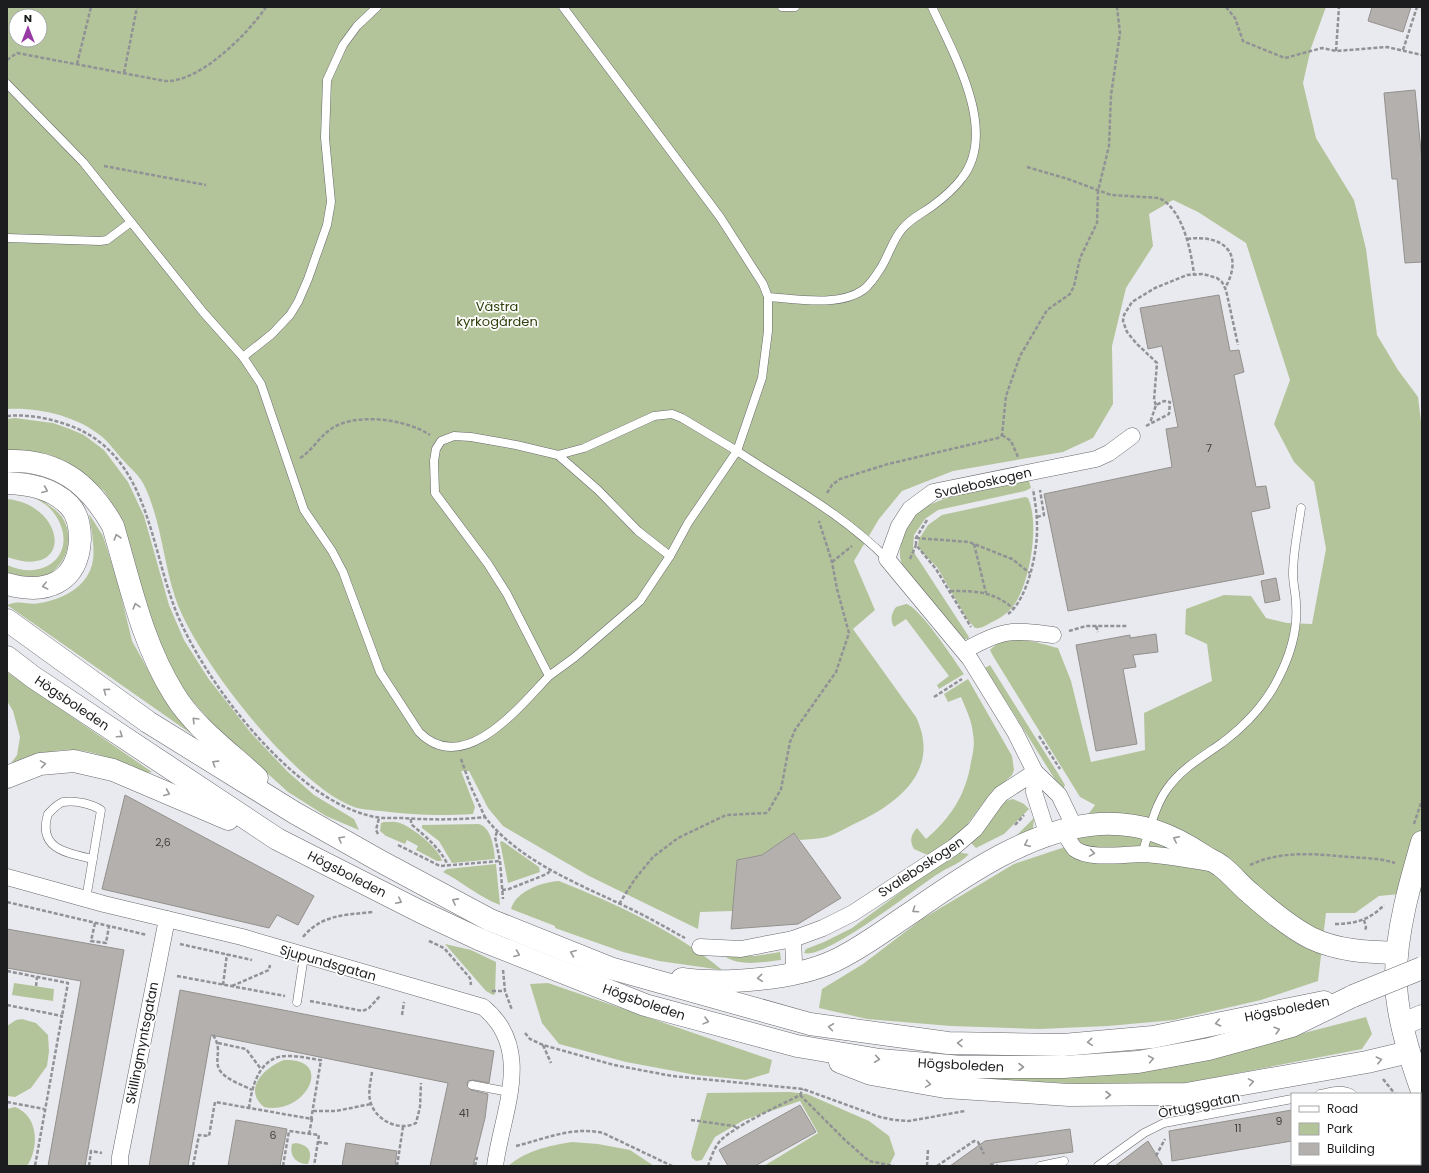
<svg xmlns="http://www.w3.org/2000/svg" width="1429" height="1173" font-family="Poppins,sans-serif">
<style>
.green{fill:#b4c49a;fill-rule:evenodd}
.building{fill:#b4b0ad;stroke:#93908d}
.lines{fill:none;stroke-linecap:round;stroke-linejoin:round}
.lane-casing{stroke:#67696c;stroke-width:9}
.street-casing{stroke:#67696c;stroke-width:17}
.secondary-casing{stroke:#67696c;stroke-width:23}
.path{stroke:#919296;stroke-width:2.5;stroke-dasharray:4 2;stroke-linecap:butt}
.lane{stroke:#fff;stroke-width:8}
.street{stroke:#fff;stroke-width:16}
.secondary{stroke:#fff;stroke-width:22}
.secondary-bridge-casing{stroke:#67696c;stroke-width:23;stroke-linecap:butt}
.secondary-bridge{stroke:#fff;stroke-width:22}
.oneway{stroke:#99999a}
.labels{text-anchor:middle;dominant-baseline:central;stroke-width:3.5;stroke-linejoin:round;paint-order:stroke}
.number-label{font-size:11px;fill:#424242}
.park-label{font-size:13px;fill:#2e3e09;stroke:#fff}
.street-label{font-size:13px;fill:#1c1d1e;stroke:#fff}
</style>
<rect width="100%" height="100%" fill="#e9eaef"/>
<g class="green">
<path d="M7 7H1326L1311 48 1303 83 1316 138 1354 200 1366 249 1377 335 1398 370 1418 397 1422 430V892L1379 896 1355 913H1326L1318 981 1261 1000 1174 1020 1108 1026 1039 1029 951 1026 867 1019 819 1008 822 989 863 964 922 919 1014 864 1065 847 1095 805 1080 797 993 656 990 650C1006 631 1039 643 1058 648L1071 681 1091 762 1145 750 1144 713 1212 681 1207 644 1185 634 1186 609 1224 595 1251 596 1266 618 1287 623 1312 624 1326 549 1314 482 1294 462 1274 424 1290 380 1246 243 1198 212 1173 200 1149 214 1153 246 1126 288 1112 346 1113 404 1093 438 1063 452 953 471 902 491 879 519 854 561 875 610 853 629 916 717C942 772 896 805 852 825 844 829 835 834 827 837 818 839 808 839 800 840L794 833 762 855 737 860 733 911 700 912 698 929 589 876 503 826 488 808 469 771H461L475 807 473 814C439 816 415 815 381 811 373 810 362 810 354 807 295 786 194 656 175 597 163 560 161 520 144 485 140 476 130 468 124 461 116 453 110 443 101 436 77 416 38 407 7 409ZM16 16H40V40H16Z"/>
<path d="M15 418 53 423 70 429 84 435 104 450 128 482 137 501 144 516 169 605 184 640 208 678 251 733 287 771 314 795 354 819 359 830 326 816 288 792 215 726 180 687 149 621 125 531 116 509 104 491 85 474 51 455 27 451 7 450V419Z"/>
<path d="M1029 481 1031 488 1025 491 938 510 925 519 914 535 913 547 915 554 969 637 968 639H962L904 569C898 556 899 549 904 536 907 526 914 515 922 509 941 496 1005 483 1029 481Z"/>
<path d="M35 496C44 502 55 508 62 517 74 535 69 559 52 572 41 581 19 578 7 573V565C49 584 81 548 53 512 48 505 40 501 33 497Z"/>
<path d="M1025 497 1028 498C1040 523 1030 583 1014 605 1008 613 1001 618 992 622 987 625 981 629 975 628L967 619 937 567 921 551 918 545 919 539 928 525 942 515Z"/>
<path d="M7 499C67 505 74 581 7 557Z"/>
<path d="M89 514 103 536 118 583 132 641 161 693 193 735 7 605C22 599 28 606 40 603 64 599 89 586 93 560 95 547 91 527 89 514Z"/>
<path d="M906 604C919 606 955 661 964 674L939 689 937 685 949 676 906 619 894 627C890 620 891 614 896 607Z"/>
<path d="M990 665 1059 775 1065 785 1063 789H1061L985 668Z"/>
<path d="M7 672 152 772C139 775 126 766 115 761 73 742 46 749 7 769L17 755 20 737 13 711 7 701Z"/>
<path d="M968 679 1012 756 1014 770 1012 775 987 798 960 834 930 854H925L914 849C909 840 911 835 917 828L926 839C951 818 966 794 971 762 973 753 975 744 973 734 972 721 966 709 961 697L948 702 944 694Z"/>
<path d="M1013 799 1024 804 1029 809 1004 834 976 848 971 843 1002 802Z"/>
<path d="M1034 818 1033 829 1020 839 1010 842Z"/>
<path d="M384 822C389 822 395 821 400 823 412 827 440 849 442 861H437L416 850 418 846 407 840 405 844 386 836 380 831 381 823Z"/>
<path d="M478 824C491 826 494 847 495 859L452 863 439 841 422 828V825Z"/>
<path d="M502 841 539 867 540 872 508 883 500 842Z"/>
<path d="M955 852 969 854C961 863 951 866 941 872 918 886 826 960 804 953L806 949 824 942 852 928Z"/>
<path d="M496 864 500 905C477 896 464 883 443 872L447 869Z"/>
<path d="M559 881C614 903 678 932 722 970L659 961 623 952 555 928V926L511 909C516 891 542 882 559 881Z"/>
<path d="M445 944 471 950 496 962 495 994 493 995 486 991Z"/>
<path d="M780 952 781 960C763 962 740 967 724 956H755Z"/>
<path d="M14 983 54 989 53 1001 12 995Z"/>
<path d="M548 983 772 1060 769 1073 746 1080 696 1075 626 1062 559 1044 542 1023 530 984Z"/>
<path d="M1366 1017 1372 1034 1362 1049 1186 1083 1086 1084 952 1078 1250 1047Z"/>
<path d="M22 1019 36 1023 48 1035 49 1051 47 1066 31 1088 15 1097 7 1096V1026L16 1020Z"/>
<path d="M284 1060C336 1058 305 1116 264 1107 242 1089 265 1067 284 1060Z"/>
<path d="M790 1092 807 1094 869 1121 889 1136 895 1154 889 1166H764L818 1133 800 1101 744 1120 715 1137 702 1160 696 1161 692 1158 691 1153 707 1093Z"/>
<path d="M15 1107C39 1116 39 1148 27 1166H7V1109Z"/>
<path d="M572 1142 598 1144 630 1150 654 1166H508C527 1150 548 1146 572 1142Z"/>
<path d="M296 1143C309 1145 313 1152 308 1164 296 1164 289 1156 292 1144Z"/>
<path d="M1420 1143 1422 1146V1166H1403L1402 1164H1420Z"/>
</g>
<g class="building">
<path d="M1372 7H1411L1403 32 1368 21Z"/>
<path d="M1415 90 1422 161V262L1405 263 1397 179H1392L1384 93Z"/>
<path d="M1219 295 1230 351 1239 350 1244 372 1234 375 1256 487 1266 486 1270 508 1251 512 1264 574 1068 611 1044 494 1172 467 1166 429 1178 427 1162 346 1148 349 1140 308Z"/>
<path d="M1276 578 1280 600 1265 603 1261 581Z"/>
<path d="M1156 634 1158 652 1133 655 1136 667 1123 669 1137 744 1096 751 1076 645 1130 635V638Z"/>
<path d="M125 795 314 896 298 925 277 915 269 928 102 889Z"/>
<path d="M794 833 841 898 798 924 731 929 737 860 762 855Z"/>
<path d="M7 929 124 950 85 1166H48L81 981 7 968Z"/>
<path d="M180 990 494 1051 489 1083 473 1080 468 1081 467 1084 471 1090 488 1094 485 1118 473 1166H430L448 1083 211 1035 188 1166H149Z"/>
<path d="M800 1105 816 1132 755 1166H728L719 1150Z"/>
<path d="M1292 1110V1141L1172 1161 1169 1131Z"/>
<path d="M236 1120 287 1129 280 1166H228Z"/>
<path d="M1070 1129 1073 1152 993 1163 988 1166H950L985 1141Z"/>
<path d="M1148 1141 1163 1166H1115Z"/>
<path d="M346 1143 397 1151 395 1166H342Z"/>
</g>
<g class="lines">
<g class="lane-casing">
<g id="lane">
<path d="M563 7 720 217 763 284 768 297"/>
<path d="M782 7H795"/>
<path d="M7 84 83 162 203 312 243 357 272 334 290 315 298 302 308 279 327 225 331 202 325 138 327 80 343 45 357 26 377 7"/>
<path d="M7 238 100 241 107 240 131 222"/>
<path d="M243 357 261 384 304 510 332 551 343 572 380 672 419 732C464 778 520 706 549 676L507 594 488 564 435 493 434 461 436 449 441 441 454 436 471 437 516 445 558 455 584 448 654 416 672 414 682 418 737 451 688 523 670 556 640 601 575 657 549 676"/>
<path d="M558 455 598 490 638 531 670 556"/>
<path d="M887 559C844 515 788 485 737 451L762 378 768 331V297C796 299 839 307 863 290 871 284 877 274 882 266 889 254 893 240 902 229 910 219 921 214 931 207 942 199 954 189 962 178 999 131 953 53 932 7"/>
<path d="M1142 854C1149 833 1154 807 1167 789 1181 769 1202 757 1222 743 1246 725 1266 704 1279 677 1290 655 1298 629 1296 604 1296 594 1293 584 1293 574 1293 552 1298 530 1301 508"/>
<path d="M86 899 101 810C92 804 75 800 63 802 57 804 52 810 48 814 37 849 67 853 93 859"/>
<path d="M297 1002 304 956"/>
<path d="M472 1085 509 1092"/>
<path d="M1320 1094C1331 1092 1342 1088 1352 1094"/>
<path d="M1395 1164 1396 1166"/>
<path d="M1040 1166 1064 1161"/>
<path d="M1098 1166 1144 1133 1164 1123 1292 1099"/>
</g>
</g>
<g class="street-casing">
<g id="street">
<path d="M964 651C1001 630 1011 629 1053 635"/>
<path d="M1035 772 1034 792 1048 836"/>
<path d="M1075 828 1059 795 1035 772 1015 732 970 659 887 559 899 526 910 509 933 492 1096 459 1109 453 1132 436"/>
<path d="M1063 831C1067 836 1071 845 1075 849 1089 860 1125 854 1142 854 1164 855 1187 859 1209 863"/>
<path d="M7 877 104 904 242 937 483 1007C535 1049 502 1112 495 1166"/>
<path d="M700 947 741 949 793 939 823 928 853 913 954 847 975 829 995 801 1001 794 1035 772"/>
<path d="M792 974 794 962 793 939"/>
<path d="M120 1166V1157L167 919"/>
</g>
</g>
<g class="secondary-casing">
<g id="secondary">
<path d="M7 461C57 459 89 483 113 526 130 583 142 643 174 694 194 727 229 752 257 778"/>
<path d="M7 483C30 484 52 488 69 505 77 513 80 527 80 539 78 583 46 595 7 584"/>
<path d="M7 620 148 722 295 813 380 861 490 920 610 968 810 1024 948 1043 1063 1045 1153 1037 1324 1002"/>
<path d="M7 657 33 677 277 839 421 912 481 940 645 1005 797 1046 880 1060 962 1067H1063L1138 1062 1209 1049 1292 1026 1353 996"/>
<path d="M7 777 40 764 74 761 113 770 228 819"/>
<path d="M1422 842C1410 883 1396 932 1396 976 1395 1011 1410 1058 1422 1091"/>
<path d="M682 979C724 985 796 979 834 961 862 948 886 929 912 912 965 875 1033 828 1100 824 1141 822 1171 834 1204 856 1210 860 1216 862 1221 866 1232 874 1240 885 1250 893 1268 909 1289 927 1311 938 1338 951 1367 952 1396 953"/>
<path d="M1403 1024 1422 1016"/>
<path d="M840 1062 871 1074 945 1087 1069 1095 1186 1094 1367 1062 1409 1052"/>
</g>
</g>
<g class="path">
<path d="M1226 7 1235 18 1243 41 1285 58 1322 48 1336 51 1387 47 1422 55"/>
<path d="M1403 50 1417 7"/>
<path d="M1336 51 1339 7"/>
<path d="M7 60 17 53 165 81C199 83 248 34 266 7"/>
<path d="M77 64 91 7"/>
<path d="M124 73 137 7"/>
<path d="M104 166 206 185"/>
<path d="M1027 167 1068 179 1111 195 1159 198C1183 209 1191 251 1194 274"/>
<path d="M1187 239C1223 234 1245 253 1225 288"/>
<path d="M1156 405 1154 400 1157 363 1136 343 1127 332 1123 321 1124 315 1132 302 1155 288 1187 275 1203 274 1217 278 1222 282 1226 290 1238 345"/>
<path d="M7 416C28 414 48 418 68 425 154 455 149 557 182 625 213 692 294 796 367 815 379 819 390 818 402 818 430 820 458 820 485 817 521 864 587 887 639 913 655 921 670 930 685 938"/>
<path d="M1146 426 1169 414 1170 402 1164 401 1156 405 1150 423"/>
<path d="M1002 435 1011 441 1018 457"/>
<path d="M300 458C312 451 319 437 331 429 355 412 406 419 430 435"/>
<path d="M827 493 832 485 840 479 888 464 998 438 1002 435 1006 396 1020 356 1047 310 1070 294 1074 286 1080 258 1097 223 1098 191 1109 146 1111 95 1120 33 1117 7"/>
<path d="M1037 517 1044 515 1040 490"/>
<path d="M927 520 916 538V545L936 569 971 627"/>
<path d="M916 538 969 542 1012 559 1030 573"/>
<path d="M974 544 986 593"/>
<path d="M910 559 916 545"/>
<path d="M832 562 852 546"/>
<path d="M950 591C976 591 993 591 1014 609"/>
<path d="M1008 614C1028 599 1038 550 1037 526 1037 513 1035 501 1033 489"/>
<path d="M1096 626 1098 632"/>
<path d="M1069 631 1086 626H1127"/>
<path d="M934 697 962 679"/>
<path d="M1039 736 1060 769"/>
<path d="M461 759 471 787 485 817"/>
<path d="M411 819V824C426 837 439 847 448 865"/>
<path d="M1414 824 1422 800"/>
<path d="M1015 825 1024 815"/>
<path d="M497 832 495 837 500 861 503 899"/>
<path d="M378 834 376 830 379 818"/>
<path d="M398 845 440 866 500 861"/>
<path d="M1250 865C1282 850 1315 854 1349 857 1364 858 1380 858 1395 863"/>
<path d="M502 890 509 889 547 874 551 870"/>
<path d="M7 902 147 935"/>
<path d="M619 904 635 879 653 857 678 838 726 815 766 813 769 810 781 789 790 742 795 730 836 672 849 633 837 589 832 562 819 521"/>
<path d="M1364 920 1366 927 1365 931"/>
<path d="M95 923 91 941 106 943 109 926"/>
<path d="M1335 924C1354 924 1370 920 1384 905"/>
<path d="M303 937C322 914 346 915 373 912"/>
<path d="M429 941 444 948 470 978 471 985"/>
<path d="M180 944 252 960"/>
<path d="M503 970 505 991 512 1010"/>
<path d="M7 971 68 983 62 1016"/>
<path d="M177 976 285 996"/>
<path d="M223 985 227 954"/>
<path d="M36 986 37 977"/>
<path d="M232 986 269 970 270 965"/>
<path d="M492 991H505"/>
<path d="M310 1001 363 1011 369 1008 380 996"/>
<path d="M7 1005 62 1016 35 1166"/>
<path d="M402 1015 404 1002"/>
<path d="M525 1033 530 1039 543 1045 614 1065 672 1076 803 1089 880 1117 894 1120 909 1121 965 1111"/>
<path d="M213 1035C223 1050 214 1058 219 1069 224 1079 243 1085 252 1090"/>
<path d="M218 1043 246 1049 261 1069"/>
<path d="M543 1045 551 1063"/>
<path d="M372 1072C371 1080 368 1091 370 1100 374 1120 399 1132 416 1123L420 1107 421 1083"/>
<path d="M1383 1079 1395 1094"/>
<path d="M800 1095 845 1140 869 1161 894 1166"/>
<path d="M7 1102 44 1109"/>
<path d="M249 1108C252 1085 260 1054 290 1056 300 1056 311 1059 321 1060L311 1120"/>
<path d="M313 1111H336L371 1104"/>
<path d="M691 1120 734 1126 738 1129"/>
<path d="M1420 1134 1422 1137"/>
<path d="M318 1142 329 1144"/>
<path d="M516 1146C545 1139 572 1126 603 1133L672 1166"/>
<path d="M1156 1156 1165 1139"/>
<path d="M990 1164 998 1166"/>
<path d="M89 1166 91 1151 102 1153"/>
<path d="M193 1166 199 1135 209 1136 215 1102 312 1119 309 1134"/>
<path d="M283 1166 289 1131 319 1135 314 1166"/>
<path d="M397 1166 403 1127"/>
<path d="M475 1166 477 1157"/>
<path d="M708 1166C711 1158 714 1148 720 1141 736 1125 779 1106 800 1095L803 1089"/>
<path d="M927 1166 928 1149"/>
<path d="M937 1166 974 1141 978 1142 984 1154"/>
</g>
<use href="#lane" class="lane"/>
<use href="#street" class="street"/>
<use href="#secondary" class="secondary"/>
<g class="secondary-bridge-casing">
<path id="secondary-bridge" d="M1353 996 1422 968"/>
</g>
<use href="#secondary-bridge" class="secondary-bridge"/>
</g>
<defs><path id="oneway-chevron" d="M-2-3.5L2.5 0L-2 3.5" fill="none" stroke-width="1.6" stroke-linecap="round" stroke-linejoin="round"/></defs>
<g class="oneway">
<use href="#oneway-chevron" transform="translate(45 490) rotate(23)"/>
<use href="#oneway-chevron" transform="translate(117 537) rotate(-106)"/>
<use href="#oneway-chevron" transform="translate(45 586) rotate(167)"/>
<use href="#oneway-chevron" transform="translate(136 606) rotate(-106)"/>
<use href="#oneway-chevron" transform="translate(106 691) rotate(-144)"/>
<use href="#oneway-chevron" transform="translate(195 720) rotate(-135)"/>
<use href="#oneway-chevron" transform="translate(120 735) rotate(34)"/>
<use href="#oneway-chevron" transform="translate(215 763) rotate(-148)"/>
<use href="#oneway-chevron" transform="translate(43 764) rotate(-9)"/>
<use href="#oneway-chevron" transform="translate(167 793) rotate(23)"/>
<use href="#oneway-chevron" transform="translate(341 839) rotate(-150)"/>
<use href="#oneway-chevron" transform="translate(1176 839) rotate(-154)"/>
<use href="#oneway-chevron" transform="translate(1027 844) rotate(155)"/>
<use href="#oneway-chevron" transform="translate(1092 853) rotate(9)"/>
<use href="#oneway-chevron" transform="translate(399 901) rotate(27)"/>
<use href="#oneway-chevron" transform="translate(455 901) rotate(-152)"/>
<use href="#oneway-chevron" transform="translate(915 910) rotate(146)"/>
<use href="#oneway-chevron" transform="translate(573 953) rotate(-158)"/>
<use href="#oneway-chevron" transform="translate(517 954) rotate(22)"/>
<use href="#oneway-chevron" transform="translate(760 978) rotate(175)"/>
<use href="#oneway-chevron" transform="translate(706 1021) rotate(15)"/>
<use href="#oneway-chevron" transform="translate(1218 1023) rotate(168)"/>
<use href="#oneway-chevron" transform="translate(831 1027) rotate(-172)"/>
<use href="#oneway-chevron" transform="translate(1277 1030) rotate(-16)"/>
<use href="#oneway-chevron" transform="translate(1090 1042) rotate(175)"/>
<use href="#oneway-chevron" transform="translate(960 1043) rotate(-179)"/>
<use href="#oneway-chevron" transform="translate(877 1059) rotate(8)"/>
<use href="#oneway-chevron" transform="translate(1151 1059) rotate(-10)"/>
<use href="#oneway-chevron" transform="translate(1379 1060) rotate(-13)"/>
<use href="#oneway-chevron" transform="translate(1021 1067)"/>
<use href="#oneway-chevron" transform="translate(1251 1082) rotate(-10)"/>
<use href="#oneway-chevron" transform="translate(928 1084) rotate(9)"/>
<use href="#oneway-chevron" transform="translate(1108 1095)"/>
</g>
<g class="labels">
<g class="number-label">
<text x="1209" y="448">7</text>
<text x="163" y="842">2,6</text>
<text x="464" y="1113">41</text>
<text x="1279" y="1121">9</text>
<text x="1238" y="1128">11</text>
<text x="273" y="1135">6</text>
</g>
<g class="park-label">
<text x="497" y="306">Västra<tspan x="497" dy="15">kyrkogården</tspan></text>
</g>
<g class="street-label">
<text transform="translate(983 483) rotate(-13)">Svaleboskogen</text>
<text transform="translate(72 703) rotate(34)">Högsboleden</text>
<text transform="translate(921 867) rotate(-33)">Svaleboskogen</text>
<text transform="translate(347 874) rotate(27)">Högsboleden</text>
<text transform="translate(328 963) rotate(16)">Sjupundsgatan</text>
<text transform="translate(644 1002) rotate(19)">Högsboleden</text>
<text transform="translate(1287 1009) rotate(-11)">Högsboleden</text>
<text transform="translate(142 1043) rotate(-79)">Skillingmyntsgatan</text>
<text transform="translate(961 1065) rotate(3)">Högsboleden</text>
<text transform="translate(1199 1105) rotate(-12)">Örtugsgatan</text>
</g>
</g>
<rect width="1429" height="1173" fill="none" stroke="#1c1d1e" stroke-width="16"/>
<rect x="1291" y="1093" width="130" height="72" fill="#ffffff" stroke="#a4a5a5"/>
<rect x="1299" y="1106" width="20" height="6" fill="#ffffff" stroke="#a4a5a5"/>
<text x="1327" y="1113" font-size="12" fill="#1c1d1e">Road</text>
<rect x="1299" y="1123" width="20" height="12" fill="#b4c49a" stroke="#a4a5a5"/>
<text x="1327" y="1133" font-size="12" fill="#1c1d1e">Park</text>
<rect x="1299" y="1143" width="20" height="12" fill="#b4b0ad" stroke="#a4a5a5"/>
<text x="1327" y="1153" font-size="12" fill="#1c1d1e">Building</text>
<g transform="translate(28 28)"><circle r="19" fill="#ffffff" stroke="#a4a5a5"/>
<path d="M0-3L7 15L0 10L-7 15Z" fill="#973aa4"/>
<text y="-6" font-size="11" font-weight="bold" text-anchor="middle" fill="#1c1d1e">N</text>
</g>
</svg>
